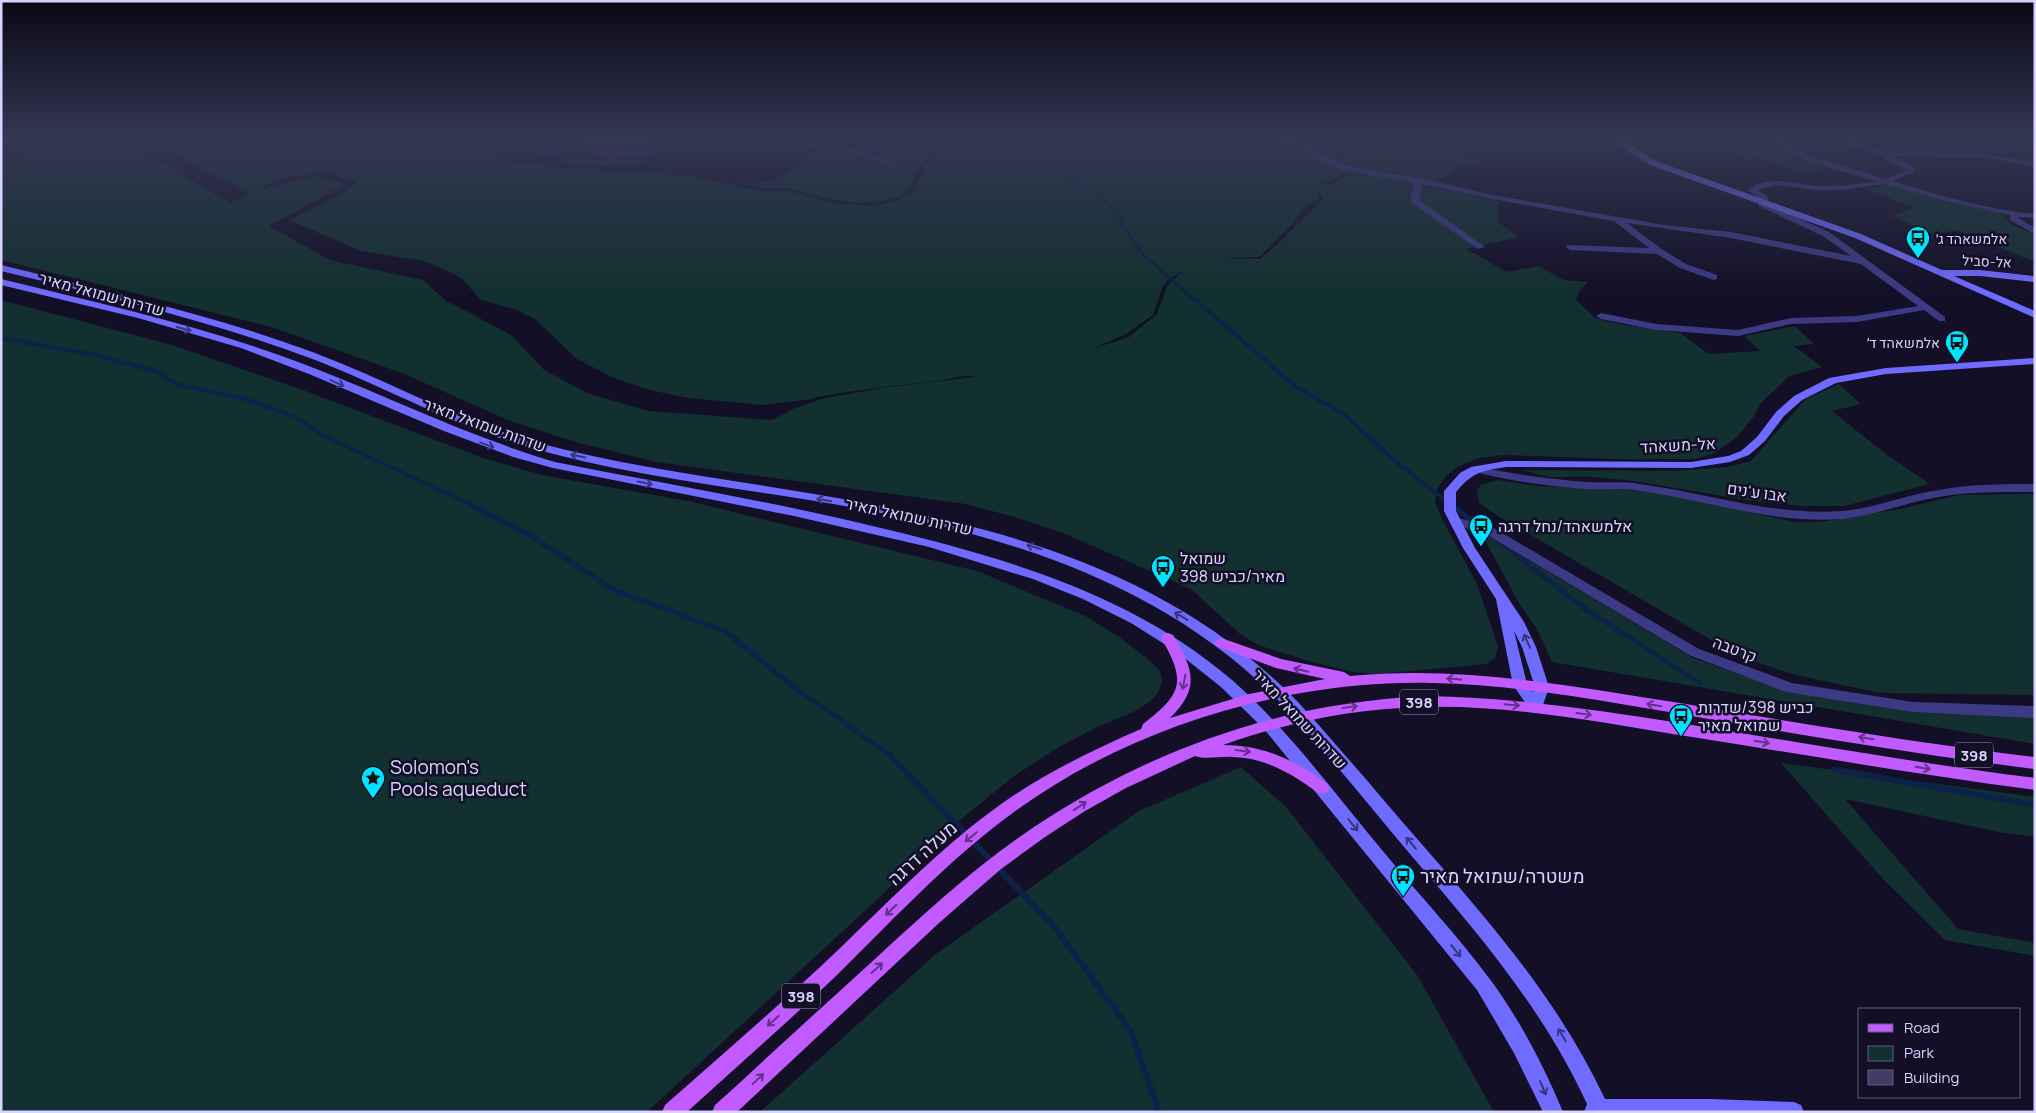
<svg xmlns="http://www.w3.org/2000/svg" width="2036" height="1113" font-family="Manrope,Heebo,sans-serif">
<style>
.green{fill:#12302f;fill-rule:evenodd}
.water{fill:#0c2248}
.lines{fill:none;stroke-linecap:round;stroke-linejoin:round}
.stream-far3{stroke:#0c2248;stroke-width:3}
.stream-far2{stroke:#0c2248;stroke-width:4}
.stream-far1{stroke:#0c2248;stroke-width:5}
.stream{stroke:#0c2248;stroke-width:6}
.street{fill:#3d3a85;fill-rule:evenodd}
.secondary{fill:#6f6bff;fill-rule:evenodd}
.primary{fill:#c25bff;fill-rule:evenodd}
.wall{fill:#312854}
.shaded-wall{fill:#1d163a}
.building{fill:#433a66;stroke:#5a527e}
.oneway{stroke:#38347d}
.oneway2{stroke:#623188}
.labels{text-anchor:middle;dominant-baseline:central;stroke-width:5;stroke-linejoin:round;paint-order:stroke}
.far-poi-label{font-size:14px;fill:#d9d4ff;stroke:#130f26;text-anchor:start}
.far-street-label{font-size:14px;fill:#d9d4ff;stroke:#130f26}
.shield{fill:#130f26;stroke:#9e99be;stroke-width:1}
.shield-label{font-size:15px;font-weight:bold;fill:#d9d4ff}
.street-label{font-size:16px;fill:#d9d4ff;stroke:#130f26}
.poi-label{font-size:16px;fill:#d9d4ff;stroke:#130f26;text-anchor:start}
.near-poi-label{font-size:19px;fill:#d9d4ff;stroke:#130f26;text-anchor:start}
.near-street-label{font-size:19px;fill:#d9d4ff;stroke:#130f26}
</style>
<rect width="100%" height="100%" fill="#130f26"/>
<g class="green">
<path d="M155 138H338L397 143 428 150 474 154 493 151 512 164 526 163 567 168 685 175 762 191H789L832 203 871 206 890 203 910 194 916 187 924 168 933 156 955 147 959 138H1327L1325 141 1331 138H1481L1450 145 1485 165 1463 164 1437 182 1399 173 1355 168 1341 156 1318 144 1323 140 1313 144 1345 161 1354 170 1318 186 1335 183 1356 171 1498 201V222L1519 237 1466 249 1507 272 1538 266 1564 280 1588 282 1580 290 1576 300 1595 318 1618 324 1680 333 1709 354 1761 351 1744 336 1795 326 1814 344 1794 346 1822 367 1789 376 1761 403 1754 416 1737 437 1715 453 1695 459H1614L1503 455 1479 458 1457 467 1445 477 1437 489 1435 502 1443 521 1476 582 1498 646 1495 658 1486 664 1378 674 1353 672 1308 661 1258 645 1240 634 1191 589 1063 533 1018 518 966 504 656 462 579 443 510 421 402 373 271 327 1 260V160L64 146 103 142 130 145 230 203 250 194 196 166ZM326 172 358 182 340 195 289 220 361 251 424 261 446 270 461 278 481 300 514 309 535 319 577 359 612 377 649 390 689 398 762 405 813 399 816 397C857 390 897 385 938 381 951 379 962 374 975 377L881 388 821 399 793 409 772 420 649 411 587 393 544 370 511 335 445 300 423 280 330 260 269 226 346 184 314 176 258 190 281 178ZM1318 188 1323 199 1279 243 1260 259 1217 258 1259 257 1293 223 1304 208 1318 199ZM1183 271 1167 286 1157 314 1129 337 1092 349 1126 334 1153 315 1163 286 1169 279Z"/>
<path d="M496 138H523L524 146 519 152 484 147Z"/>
<path d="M1712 138H1767L1783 149 1826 168 1800 172 1759 158 1749 160 1709 141 1716 140Z"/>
<path d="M888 141 931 155 920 166 904 195C861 211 832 199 790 189 783 187 775 189 767 189 757 188 747 185 737 183H761L775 180 822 147 843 150Z"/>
<path d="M574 154 603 161 644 158 640 167 577 165 561 162Z"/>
<path d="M1887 184 1941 200 1983 207 2001 213 2011 224 2035 235V262L1957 230 1933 234 1892 216 1915 208 1868 190Z"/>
<path d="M1 300 172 345 300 389 483 458 542 475 688 501 977 571 1085 616 1119 637 1149 660 1160 671 1162 681 1158 693 1149 702 1133 712 1097 727 1059 747 1014 776 932 843 882 895 647 1112H1Z"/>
<path d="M1839 384 1861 404 1832 411 1887 455 1930 484 1844 506H1801L1746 500 1634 481 1593 477H1548L1522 470 1673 471 1728 467 1751 461 1806 399Z"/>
<path d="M1497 480 1537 486 1629 490 1665 494 1795 522H1820L1900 509 1959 495 2035 494V695L1880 693 1795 675 1739 656 1498 516 1479 503 1477 489 1483 484Z"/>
<path d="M1480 531 1691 657 1780 689 1913 712 2035 716V744L1552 662 1537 629 1519 603Z"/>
<path d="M1781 763 2035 797V837L1999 832 1845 799 1958 929 2035 943V956L1945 940 1884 880Z"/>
<path d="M1241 767 1287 808 1417 975 1494 1112H760L936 954 1139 811Z"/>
</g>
<path class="water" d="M479 139 464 151 435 148 448 141 469 143 472 140Z"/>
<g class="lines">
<path class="stream-far3" d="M1015 138 1027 149 1101 198 1112 208 1141 252 1193 299"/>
<g class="stream-far2">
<path d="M1192 297 1296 387 1344 414 1390 457 1452 505"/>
<path d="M1 338 95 355 156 371 176 384 245 399 295 417 322 435 472 505"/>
</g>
<g class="stream-far1">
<path d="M469 504 533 537 614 590 725 631 795 688 889 754 905 771"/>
<path d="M1450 504 1479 526"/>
<path d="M1497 540 1588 611 1700 683"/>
<path d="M1834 769 1844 771"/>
</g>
<g class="stream">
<path d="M904 770 1053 925 1131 1031 1159 1112"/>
<path d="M1837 770 2035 805"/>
</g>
<g class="street">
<path d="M812 138H820L819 142 856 148 892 162 888 164 852 152 812 146Z"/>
<path d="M1271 138H1282L1312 148 1324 156 1347 166 1420 178 1487 194 1664 225 1731 232 1851 256 1823 236 1759 206 1758 204 1761 200 1748 190C1768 173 1796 185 1819 186 1839 186 1858 185 1877 181 1843 170 1797 165 1772 138H1780L1795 149 1814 157 1886 179 1907 170 1883 158V155L1852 147 1840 138H1849L1858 143 1888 152 1983 153 2035 163V167L1983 157 1893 156 1910 164 1916 171 1893 181C1939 196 1987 209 2035 214V218L2017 217 2035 228V234L2010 220V215L1942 200 1885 184 1840 190H1816L1777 185 1758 190 1768 197 1767 203 1829 232 1945 317V321H1939L1924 310 1857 322 1791 324 1738 336 1656 330 1601 319 1596 316 1601 313 1656 324 1738 330 1791 318 1857 316 1918 306 1861 264 1731 238 1627 223 1663 250 1686 264 1717 275V279L1714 280 1680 268 1657 254 1570 250 1566 247 1567 245 1649 248 1614 221 1487 198 1422 184 1419 200 1485 247 1478 249 1412 203 1411 194 1415 183 1342 170 1318 160 1306 152Z"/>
<path d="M1475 466C1511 474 1550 479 1587 482 1604 483 1623 481 1640 484 1707 493 1772 516 1841 511 1873 509 1902 496 1933 491 1967 484 2001 484 2035 484V492C2001 492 1967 491 1933 498 1902 504 1873 516 1841 519 1772 524 1707 500 1640 491 1622 488 1604 490 1587 489 1549 486 1508 481 1471 471L1469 469Z"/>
<path d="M1455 517 1492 527 1699 649 1792 683 1913 702 2035 706V718L1913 712 1786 692 1689 655 1484 533 1451 524 1449 521Z"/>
</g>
<g class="secondary">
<path d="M1615 138H1623L1634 147 1656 161 1861 234 1942 270H1980L2035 276V282L1980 276H1954L2035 311V318L1855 238 1650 165 1628 151Z"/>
<path d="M1 265C107 291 213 315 315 353 389 381 459 421 535 442 626 467 721 478 814 494 993 524 1166 567 1297 701 1339 747 1379 795 1419 841 1490 922 1559 1001 1605 1099H1710L1794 1102 1801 1105 1804 1112H1584L1587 1104C1544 1010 1477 932 1410 854 1369 805 1329 756 1287 709 1158 574 986 529 809 500 714 485 617 473 524 446 449 424 380 384 307 357 207 320 104 296 1 271Z"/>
<path d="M1 279C95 302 189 323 279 355 372 388 460 434 555 462 665 484 776 502 885 529 1009 559 1133 595 1232 680 1290 731 1337 797 1387 856 1421 897 1458 936 1489 978 1519 1018 1544 1066 1563 1112H1543L1514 1053 1477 990 1264 729 1221 687 1177 652 1131 623 1083 599 1033 579 929 547 794 516 553 468 513 457 444 431 309 374 241 348 138 318 1 285Z"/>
<path d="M2035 358V364L1886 374 1836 383 1802 400 1784 416 1765 441 1749 455 1730 462 1691 468 1506 467C1481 471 1473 472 1456 492V511L1475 548 1524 622 1536 647 1549 687 1541 711 1536 712 1531 711 1513 685 1496 599 1463 548 1444 511V491L1460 473 1471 467 1506 461 1691 462 1728 456 1741 451 1757 437 1776 412 1794 396 1829 378 1886 368ZM1514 631 1522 647 1535 687 1533 692 1527 684Z"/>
</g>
<g class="primary">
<path d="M1168 633 1173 635C1193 668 1201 688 1170 718L1249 694 1325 679 1276 668 1216 646 1214 643 1216 640 1221 638 1281 659 1344 672 1350 676C1461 665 1571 686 1680 703 1798 723 1916 743 2035 757V769C1928 756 1821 738 1715 720 1621 704 1526 685 1432 683 1286 680 1132 726 1014 812 949 859 894 919 837 975 788 1022 737 1066 687 1112H662L665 1105C716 1060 768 1015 818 969 879 912 936 850 1004 802 1047 772 1093 750 1141 729L1143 724C1182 694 1187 682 1161 638L1163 635Z"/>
<path d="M1425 696C1511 697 1595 710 1680 723 1798 742 1916 763 2035 778V790C1920 775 1806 755 1692 737 1604 723 1515 705 1425 707 1356 708 1288 722 1223 745 1263 745 1296 760 1327 784L1330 788 1327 792 1322 794 1317 792C1291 773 1265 758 1233 757 1221 756 1205 760 1195 756L1126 788 1085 811 1045 837 1001 869 939 923 737 1112H712L715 1105 734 1088C781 1044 829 1001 876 958 926 912 977 865 1034 827 1153 748 1282 703 1425 696Z"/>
</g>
</g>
<path class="wall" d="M527 138H665L656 156 608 159 576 152H562L561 155H540L537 143 530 144Z"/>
<g class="shaded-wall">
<path d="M528 138H548L536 140 537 143 530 144Z"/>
<path d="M558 138 562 152 561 155 557 140Z"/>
<path d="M654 138H665L656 156 653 141Z"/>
</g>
<g class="building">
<path d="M537 138H558L557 140H536Z"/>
<path d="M577 138H654L653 141 604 144Z"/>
</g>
<defs><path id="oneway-shaft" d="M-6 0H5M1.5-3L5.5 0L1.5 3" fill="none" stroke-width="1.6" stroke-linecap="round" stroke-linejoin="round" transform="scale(1.25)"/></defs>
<g class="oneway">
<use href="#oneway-shaft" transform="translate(184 329) rotate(16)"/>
<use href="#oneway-shaft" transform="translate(337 383) rotate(24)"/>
<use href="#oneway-shaft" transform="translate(487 445) rotate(20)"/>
<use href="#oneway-shaft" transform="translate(578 456) rotate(-168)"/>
<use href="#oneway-shaft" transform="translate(645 483) rotate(11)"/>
<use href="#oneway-shaft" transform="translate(824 500) rotate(-170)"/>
<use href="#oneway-shaft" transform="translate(1034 547) rotate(-162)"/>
<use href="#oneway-shaft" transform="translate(1181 616) rotate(-149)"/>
<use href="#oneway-shaft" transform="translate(1527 641) rotate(-114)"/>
<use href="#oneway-shaft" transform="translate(1353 825) rotate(51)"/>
<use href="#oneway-shaft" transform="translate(1411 843) rotate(-130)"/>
<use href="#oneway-shaft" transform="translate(1456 951) rotate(51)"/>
<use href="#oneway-shaft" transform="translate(1562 1035) rotate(-120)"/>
<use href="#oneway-shaft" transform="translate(1543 1088) rotate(67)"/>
</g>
<g class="oneway2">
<use href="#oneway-shaft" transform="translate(1301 670) rotate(-166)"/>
<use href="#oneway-shaft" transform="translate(1454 679) rotate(-176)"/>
<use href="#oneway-shaft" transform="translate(1184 682) rotate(101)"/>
<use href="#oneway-shaft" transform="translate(1512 705) rotate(5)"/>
<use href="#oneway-shaft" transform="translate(1654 705) rotate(-171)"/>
<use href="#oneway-shaft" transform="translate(1350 707) rotate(-8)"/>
<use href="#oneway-shaft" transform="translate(1584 714) rotate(8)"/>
<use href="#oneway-shaft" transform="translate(1866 738) rotate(-171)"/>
<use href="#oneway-shaft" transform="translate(1762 742) rotate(9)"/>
<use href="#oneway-shaft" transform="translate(1243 751) rotate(7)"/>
<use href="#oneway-shaft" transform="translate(1923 768) rotate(9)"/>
<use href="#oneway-shaft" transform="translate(1080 806) rotate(-33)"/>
<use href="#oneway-shaft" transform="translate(971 837) rotate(141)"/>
<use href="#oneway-shaft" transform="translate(891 910) rotate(136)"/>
<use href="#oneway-shaft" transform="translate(877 968) rotate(-43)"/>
<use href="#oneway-shaft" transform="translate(773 1021) rotate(138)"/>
<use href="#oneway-shaft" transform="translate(758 1079) rotate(-43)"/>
</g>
<linearGradient id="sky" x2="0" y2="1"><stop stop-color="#0a0815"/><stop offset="0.47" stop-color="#333752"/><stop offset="1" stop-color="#333752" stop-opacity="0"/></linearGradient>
<rect width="2036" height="294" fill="url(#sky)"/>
<defs>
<g id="bus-pin" transform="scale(1.25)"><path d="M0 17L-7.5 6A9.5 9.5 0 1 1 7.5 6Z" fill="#00e5ff" stroke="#130f26"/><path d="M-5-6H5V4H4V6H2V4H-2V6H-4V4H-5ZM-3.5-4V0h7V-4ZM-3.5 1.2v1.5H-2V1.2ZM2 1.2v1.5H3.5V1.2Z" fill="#111"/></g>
<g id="sight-pin" transform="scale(1.25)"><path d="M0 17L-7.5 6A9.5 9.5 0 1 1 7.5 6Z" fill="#00e5ff" stroke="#130f26"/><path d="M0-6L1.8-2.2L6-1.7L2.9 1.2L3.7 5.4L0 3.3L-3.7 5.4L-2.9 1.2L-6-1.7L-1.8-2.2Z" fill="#111"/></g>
</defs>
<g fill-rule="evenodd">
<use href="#bus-pin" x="1918" y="238"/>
<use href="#bus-pin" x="1957" y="342"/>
<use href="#bus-pin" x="1481" y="526"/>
<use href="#bus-pin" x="1163" y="567"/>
<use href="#bus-pin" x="1681" y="716"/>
<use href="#sight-pin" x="373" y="778"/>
<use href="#bus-pin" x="1403" y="876"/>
</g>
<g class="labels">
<g class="far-poi-label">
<text x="1936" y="238">אלמשאהד ג׳</text>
<text x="1940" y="342" text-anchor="end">אלמשאהד ד׳</text>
</g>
<g class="far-street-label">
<text transform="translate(1987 261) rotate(3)">אל-סביל</text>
</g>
<g class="shield">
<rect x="1400" y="689.5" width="38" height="25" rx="4"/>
<rect x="1955" y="742.5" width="38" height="25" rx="4"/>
<rect x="782" y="983.5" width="38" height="25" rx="4"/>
</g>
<g class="shield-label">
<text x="1419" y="702">398</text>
<text x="1974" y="755">398</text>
<text x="801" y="996">398</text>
</g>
<g class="street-label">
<text transform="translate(102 294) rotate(15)">שדרות שמואל מאיר</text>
<text transform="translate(485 425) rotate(20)">שדרות שמואל מאיר</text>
<text transform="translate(1678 445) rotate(-3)">אל-משאהד</text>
<text transform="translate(1757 492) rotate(8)">אבו ע'נים</text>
<text transform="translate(909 516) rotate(12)">שדרות שמואל מאיר</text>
<text transform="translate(1735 649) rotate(21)">קרטבה</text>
<text transform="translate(1300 719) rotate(47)">שדרות שמואל מאיר</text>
</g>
<g class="poi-label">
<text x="1498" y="526">אלמשאהד/נחל דרגה</text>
<text x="1180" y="558">שמואל<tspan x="1180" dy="18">מאיר/כביש 398</tspan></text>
<text x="1698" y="707">כביש 398/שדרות<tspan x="1698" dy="18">שמואל מאיר</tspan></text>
</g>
<g class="near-poi-label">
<text x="390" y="767">Solomon's<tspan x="390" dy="22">Pools aqueduct</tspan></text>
<text x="1420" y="876">משטרה/שמואל מאיר</text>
</g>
<g class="near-street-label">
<text transform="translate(922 853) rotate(-42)">מעלה דרגה</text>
</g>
</g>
<rect width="2036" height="1113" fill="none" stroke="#d9d4ff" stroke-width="5"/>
<rect x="1858" y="1008" width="162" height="90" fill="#130f26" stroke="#625e7d"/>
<rect x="1868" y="1024" width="25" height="8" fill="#c25bff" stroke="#625e7d"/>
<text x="1904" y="1033" font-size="15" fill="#d9d4ff">Road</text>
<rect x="1868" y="1046" width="25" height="15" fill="#12302f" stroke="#625e7d"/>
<text x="1904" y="1058" font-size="15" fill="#d9d4ff">Park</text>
<rect x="1868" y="1070" width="25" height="15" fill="#433a66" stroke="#625e7d"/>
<text x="1904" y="1083" font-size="15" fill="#d9d4ff">Building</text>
</svg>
